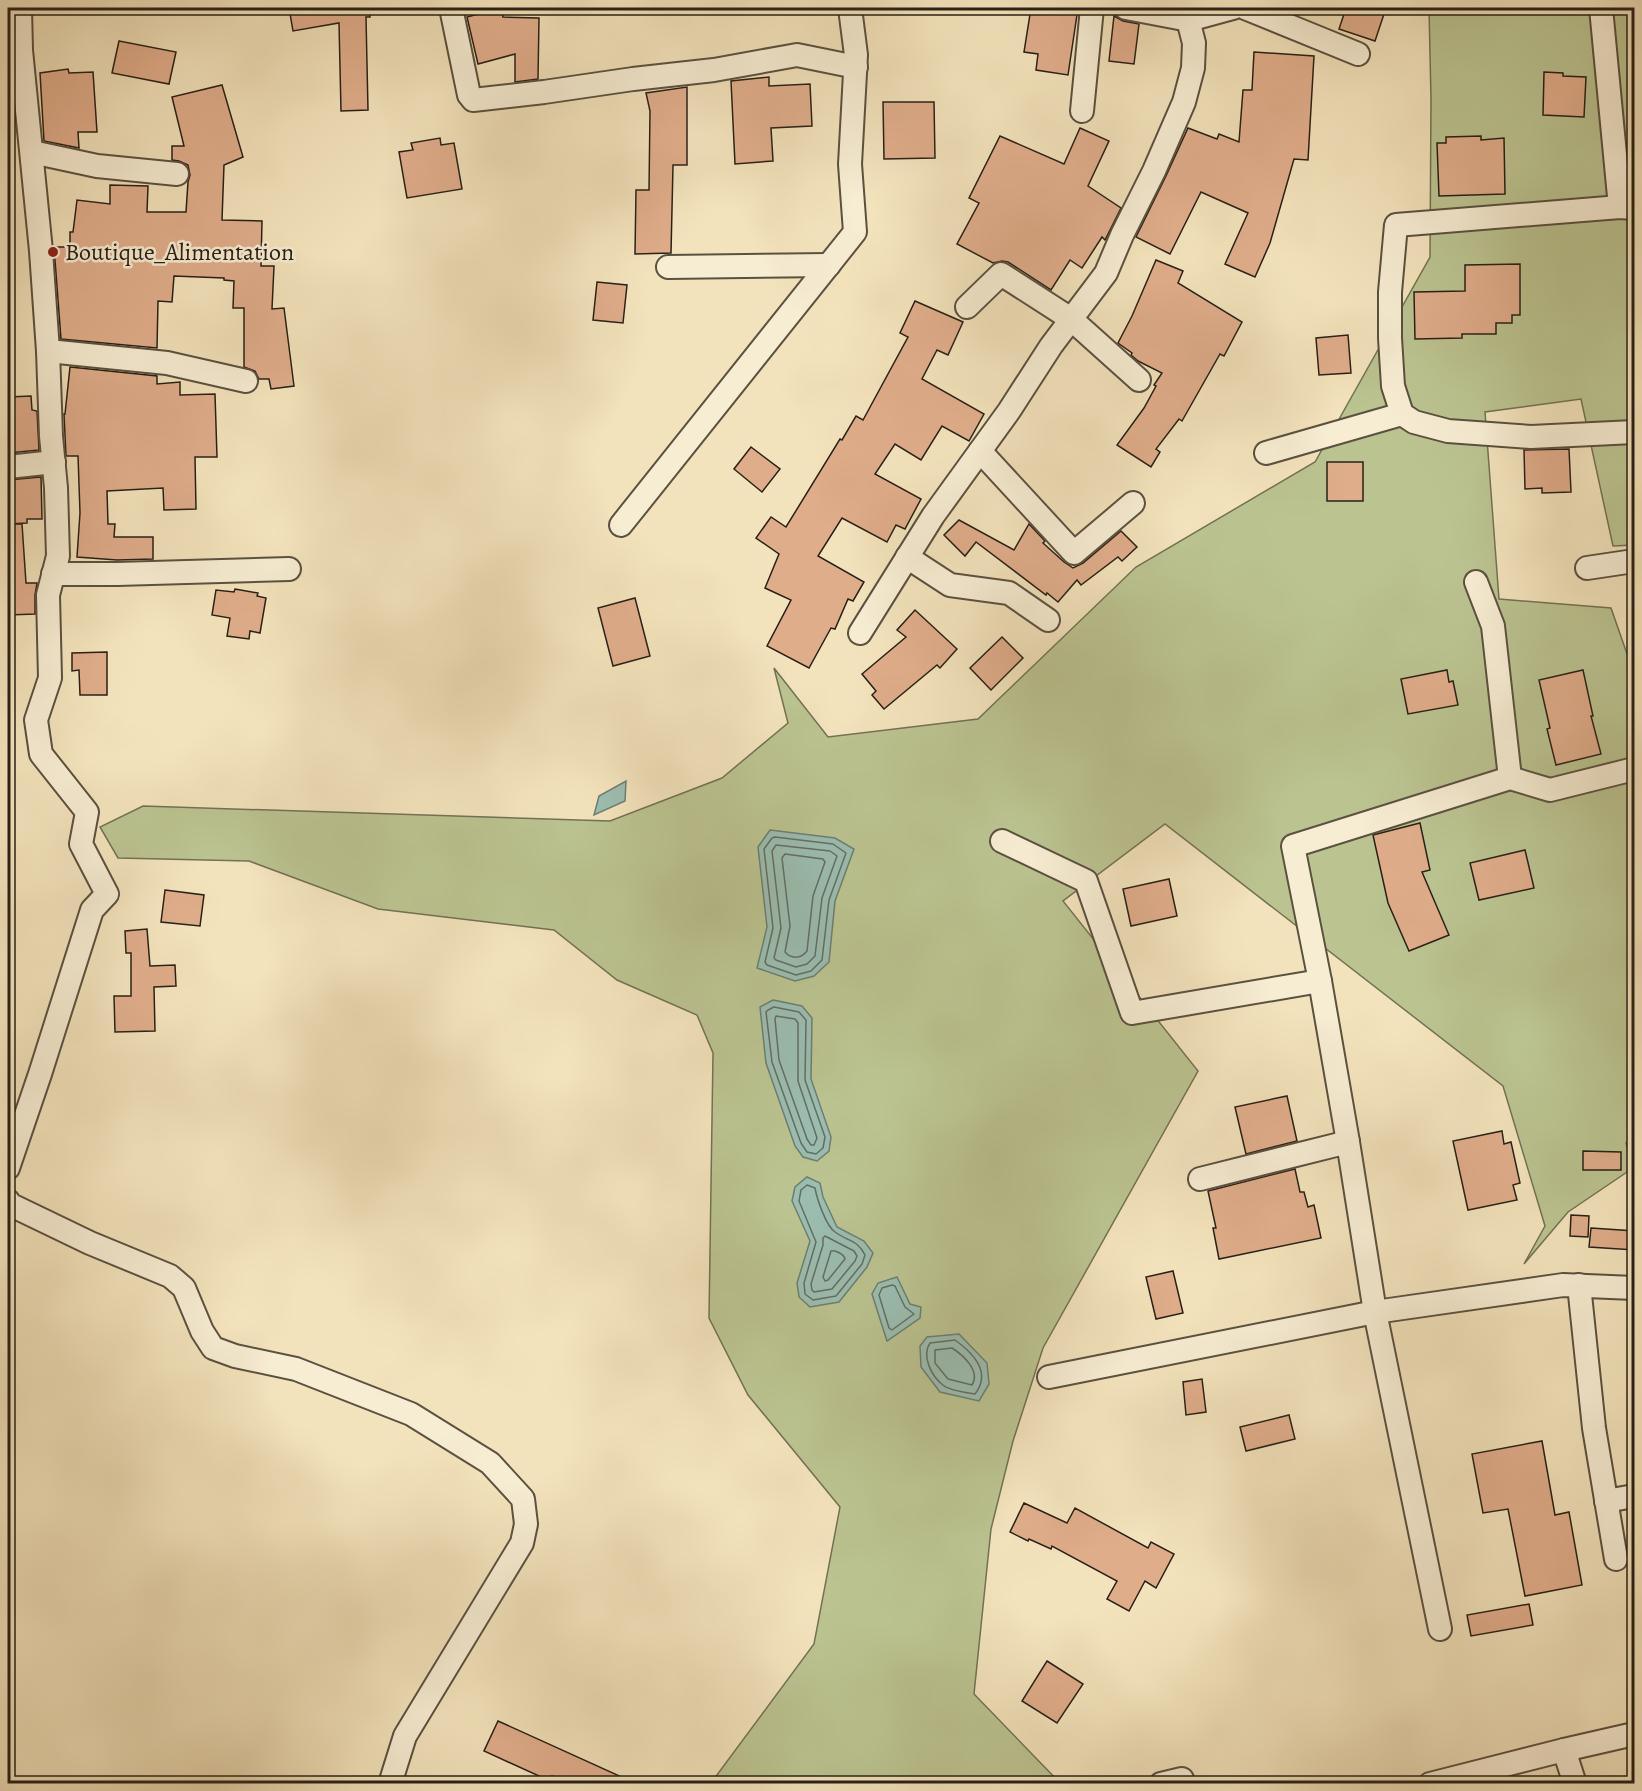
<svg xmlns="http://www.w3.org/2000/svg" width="1642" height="1791" font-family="Alegreya,serif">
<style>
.green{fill:#bbc491;stroke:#727254;stroke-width:1.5}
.water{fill:#9bbeb1;stroke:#6d7f73;stroke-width:1.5}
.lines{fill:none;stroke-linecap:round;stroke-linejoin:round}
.shore{stroke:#626f64;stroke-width:1.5}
.building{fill:#e0ad8b;stroke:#282017;stroke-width:1.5}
.minor-casing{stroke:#5b5140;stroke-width:26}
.minor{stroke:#f7edd3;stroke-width:22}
.poi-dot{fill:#8f2418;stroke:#f7edd3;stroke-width:2}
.labels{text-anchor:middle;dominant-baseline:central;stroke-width:5;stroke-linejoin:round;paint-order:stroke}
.poi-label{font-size:24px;fill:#282017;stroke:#f7edd3;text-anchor:start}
</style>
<rect width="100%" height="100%" fill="#f3e3bc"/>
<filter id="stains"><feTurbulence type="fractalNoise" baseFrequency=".00333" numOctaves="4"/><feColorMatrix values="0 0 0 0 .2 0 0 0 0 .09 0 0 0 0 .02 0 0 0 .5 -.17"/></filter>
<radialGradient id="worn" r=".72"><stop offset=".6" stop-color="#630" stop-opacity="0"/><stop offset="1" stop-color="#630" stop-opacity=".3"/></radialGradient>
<path class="green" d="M1429 8H1634V545L1613 546 1581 399 1485 412 1499 599 1611 608 1634 674V1130L1626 1143 1633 1168 1568 1212 1524 1264 1545 1226 1503 1086 1165 824 1063 901 1198 1071 1043 1348 1013 1441 991 1529 974 1694 1060 1783H711L814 1644 840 1507 748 1395 709 1318 713 1053 697 1015 617 980 554 930 378 909 249 861 118 858 100 827 143 806 610 821 722 778 788 723 774 668 828 737 978 719 1136 567 1315 462 1430 257 1431 99Z"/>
<g class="water">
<path d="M626 781 625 801 594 815 599 796Z"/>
<path d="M770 830 835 838 854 849 835 901 829 962 814 976 795 981 757 968 767 927 758 847Z"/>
<path d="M773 1000 802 1006 812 1018 811 1079 831 1137 829 1151 817 1161 803 1157 795 1146 766 1063 760 1007Z"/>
<path d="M807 1177 820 1183 823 1197 837 1227 864 1241 873 1253 867 1267 839 1302 810 1307 799 1297 797 1283 810 1241 792 1201 795 1187Z"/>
<path d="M897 1277 910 1304 921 1307 920 1318 887 1341 872 1294 878 1283Z"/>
<path d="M959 1334 987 1363 989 1384 979 1401 940 1392 921 1367 920 1346 927 1337Z"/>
</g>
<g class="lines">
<g class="shore">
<path d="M775 837 833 844 846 853 829 900 822 960 811 971 796 975 767 965 765 962 773 928 764 849 772 838Z"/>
<path d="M776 845 830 851 837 856 822 898 815 956 807 964 796 967 776 960 774 958 781 928 772 851Z"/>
<path d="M785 854 823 859 825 862 813 896 807 951C801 959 791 959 785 952L790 926 782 858Z"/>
<path d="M774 1007 799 1012 806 1020 805 1080 825 1137 823 1148 816 1154 807 1152 801 1143 772 1062 766 1012 768 1010Z"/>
<path d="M776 1016 795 1019 798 1023V1081L817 1138 814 1145H811L807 1139 779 1060 775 1019Z"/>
<path d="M807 1185 815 1188C817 1199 826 1226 835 1232 847 1241 858 1240 865 1255L862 1264 836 1296 813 1300 805 1294 804 1283 816 1242 799 1201 801 1190Z"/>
<path d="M825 1236 854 1251 857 1256 855 1261 832 1289 814 1292 812 1290 811 1284 823 1245V1238Z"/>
<path d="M831 1251C835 1250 844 1254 845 1259L828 1280 825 1281 823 1277Z"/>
<path d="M892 1285 895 1286 905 1307 914 1314 892 1330 889 1328 879 1295 882 1288Z"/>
<path d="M955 1340C973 1353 992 1372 975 1394 968 1393 948 1390 943 1385 932 1377 921 1356 930 1343Z"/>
<path d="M952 1348C963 1355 981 1371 972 1385L948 1379 935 1363V1350Z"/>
</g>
</g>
<g class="building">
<path d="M289 8H369L370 17H366L368 110 341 111 339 23 293 31Z"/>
<path d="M501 8 503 17 539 18 538 79 515 82V54L478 64 467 17Z"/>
<path d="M1031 8H1078L1068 75 1036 70 1038 54 1024 52Z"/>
<path d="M1346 8H1386L1375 41 1339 29Z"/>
<path d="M1114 16 1123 21 1139 24 1134 64 1109 61Z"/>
<path d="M119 41 176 52 169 84 112 73Z"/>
<path d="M1254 52 1314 56 1308 160 1294 159 1270 243 1255 277 1225 264 1248 213 1201 192 1170 254 1136 237 1166 176 1188 128 1217 139 1219 134 1239 142 1243 90H1252Z"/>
<path d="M68 69 69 73 93 72 97 132H78L79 148 44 141 40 73Z"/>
<path d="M1544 72 1563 73V76L1586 77 1584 117 1543 115Z"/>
<path d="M769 77V86L810 84 812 126 771 128 773 161 735 164 731 81Z"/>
<path d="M222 85 243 157 224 165 222 220 262 221 261 266H274L272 309 284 308 294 386 271 389 269 379H259L255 371 244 367V308H233L234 281 224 280V278L174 276 172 302 158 301 157 348 61 339 54 247H70V232H73L77 200 110 204V185L148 186 147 212H186L188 182 190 175 188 165 179 161 172 160V146H184L172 97Z"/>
<path d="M687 87V165H673L671 253 635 254 636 190H649L650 111 646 93Z"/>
<path d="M883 102H934L935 158 884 159Z"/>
<path d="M1080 128 1109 141 1088 186 1121 208 1105 240 1102 237 1082 268 1070 260 1051 290 1008 262 1002 261 993 263 957 244 979 203 969 198 1000 136 1064 164Z"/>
<path d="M1481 136V140L1504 138 1505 194 1439 196 1437 143H1446V137Z"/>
<path d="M440 138 441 145 454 143 462 189 407 198 399 152 413 150 411 143Z"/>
<path d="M1156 260 1183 271 1178 283 1242 322 1224 356 1220 354 1182 421 1179 419 1156 449 1160 452 1151 467 1117 445 1144 408 1156 386 1154 385 1162 373 1138 361 1131 355 1132 353 1118 343 1132 316Z"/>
<path d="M1520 264V315H1512V323H1496V334H1462V338L1415 339 1414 292 1465 291V265Z"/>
<path d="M597 282 627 285 623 323 593 320Z"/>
<path d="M915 301 963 322 948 355 937 350 922 379 984 414 969 441 942 426 921 460 895 444 875 474 921 499 905 529 896 525 887 542 842 518 818 556 864 582 853 601 848 599 835 629 831 628 809 668 767 646 791 600 765 588 779 554 756 538 771 517 786 527 840 439 842 440 856 416 863 420 908 337 900 333Z"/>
<path d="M1348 335 1351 373 1319 375 1316 338Z"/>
<path d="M70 367 157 376V384L180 382V395L215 394 217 457H195L196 509 164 510 163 488 107 491 108 524H115L114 537H153V559L117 560 77 557 80 513 78 456H66L64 414H65Z"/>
<path d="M31 396 32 410 37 411 39 450 8 453V397Z"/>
<path d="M751 447 780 469 762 492 734 469Z"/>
<path d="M1569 449 1571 492 1542 493V488L1525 489 1524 450Z"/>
<rect x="1327" y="462" width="36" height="39"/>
<path d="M41 477 42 519H27V523L8 524V480Z"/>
<path d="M959 520 1014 550 1029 524 1045 541 1043 543 1064 562 1073 568 1083 563 1121 531 1137 547 1122 561 1118 557 1081 585 1077 580 1058 602 1047 593 1046 595 976 542 965 556 944 535Z"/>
<path d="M8 524H22L26 583H37L35 595V614L8 615Z"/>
<path d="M235 589 258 593 257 596 266 598 260 633 250 631 249 639 227 636 230 618 212 615 216 590 234 592Z"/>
<path d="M635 598 650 656 613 666 598 608Z"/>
<path d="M915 610 957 649 940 668 937 665 884 709 872 695 876 691 862 674 906 637 897 630Z"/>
<path d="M1002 637 1023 658 991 690 970 668Z"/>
<path d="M107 652V695H80L79 670 72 671V653Z"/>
<path d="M1447 670 1449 682 1453 681 1458 705 1408 714 1401 679Z"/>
<path d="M1583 670 1593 716H1591L1601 754 1556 765 1547 729 1550 728 1539 680Z"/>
<path d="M1420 823 1430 870 1422 872 1449 935 1409 951 1388 903 1373 835Z"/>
<path d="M1525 850 1534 888 1479 900 1470 863Z"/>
<path d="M1169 879 1177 916 1131 926 1123 889Z"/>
<path d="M165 890 204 895 200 926 161 922Z"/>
<path d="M147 929 150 966 175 965 176 986 154 987 155 1031 115 1032 114 996H131V953H126L125 931Z"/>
<path d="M1287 1096 1297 1141 1246 1154 1235 1107Z"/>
<path d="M1502 1131 1504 1144 1511 1142 1520 1183 1513 1185 1517 1200 1468 1210 1453 1141Z"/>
<path d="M1583 1151 1621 1152V1170H1583Z"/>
<path d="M1295 1169 1300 1192H1304L1308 1207 1314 1205 1321 1238 1219 1259 1213 1228H1216L1208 1191Z"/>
<path d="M1571 1215 1589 1216 1588 1237 1570 1236Z"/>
<path d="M1591 1228 1635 1231V1250L1589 1247Z"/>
<path d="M1173 1271 1183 1313 1156 1319 1146 1277Z"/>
<path d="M1202 1379 1206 1412 1186 1415 1183 1382Z"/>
<path d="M1289 1415 1295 1439 1246 1451 1240 1427Z"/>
<path d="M1542 1441 1555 1515 1569 1512 1582 1585 1525 1596 1508 1509 1483 1513 1472 1454Z"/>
<path d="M1024 1503 1067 1523 1075 1508 1148 1548 1151 1542 1174 1554 1156 1588 1145 1581 1129 1611 1107 1599 1117 1581 1052 1546 1051 1549 1029 1539 1028 1541 1010 1532Z"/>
<path d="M1529 1604 1533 1625 1471 1636 1467 1615Z"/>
<path d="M1047 1661 1083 1684 1057 1723 1022 1701Z"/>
<path d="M498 1721 637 1784H573L552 1776 550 1781 484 1751Z"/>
</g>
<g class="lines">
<g class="minor-casing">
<g id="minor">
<path d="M451 8 469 95 473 100 544 92 633 79 714 70 797 55 856 67"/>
<path d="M1126 8 1189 20 1233 8"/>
<path d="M1245 8 1358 54"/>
<path d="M1601 8 1620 207"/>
<path d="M1082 111 1092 8"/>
<path d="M32 152 97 166 177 174"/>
<path d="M1634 208 1620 207 1396 225 1390 292V338L1393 386 1402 414 1414 422 1448 431 1531 437 1634 432"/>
<path d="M668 267 829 265"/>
<path d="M967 307 1001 274 1071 319 1139 380"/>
<path d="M48 351 167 363 246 381"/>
<path d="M980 451 1074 553 1133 503"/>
<path d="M1266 453 1402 414"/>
<path d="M8 467 54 462"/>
<path d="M621 525 855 232 850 164 856 55 850 8"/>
<path d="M907 557 950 585 1009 593 1048 620"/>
<path d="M1587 568 1634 561"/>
<path d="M53 574H117L289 569"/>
<path d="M1476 582 1493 626 1510 778"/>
<path d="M860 633 933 516 1009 411 1051 346 1106 273 1122 235 1154 171 1184 102 1193 68 1194 43 1185 8"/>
<path d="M1002 841 1086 881 1132 1013 1320 981 1348 1142"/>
<path d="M1320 981 1293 846 1510 778 1550 790 1634 769"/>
<path d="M8 1168 40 1074 92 910 107 894 81 844 87 812 41 754 36 720 50 678 48 595 58 556 56 488 51 436 48 351 41 251 21 50 20 8"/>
<path d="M1200 1179 1348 1142 1375 1312 1440 1629"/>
<path d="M8 1201 9 1204 90 1243 170 1276 184 1288 202 1331 213 1348 235 1356 296 1369 411 1414 490 1463 523 1499 526 1524 522 1543 405 1736 390 1784"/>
<path d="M1579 1285 1594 1428 1616 1559"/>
<path d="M1049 1377 1375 1312 1563 1285 1634 1288"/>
<path d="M1606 1501 1634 1496"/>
<path d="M1564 1750 1575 1784"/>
<path d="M1161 1784 1182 1779"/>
<path d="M1430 1784 1564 1750 1634 1734"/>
</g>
</g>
<use href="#minor" class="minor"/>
</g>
<circle class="poi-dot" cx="53" cy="252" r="6"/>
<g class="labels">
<g class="poi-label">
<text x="65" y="252">Boutique_Alimentation</text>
</g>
</g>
<rect width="1642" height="1791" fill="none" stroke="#f3e3bc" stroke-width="30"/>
<rect x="9" y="9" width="1624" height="1773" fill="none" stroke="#282017" stroke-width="3"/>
<rect x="15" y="15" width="1612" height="1761" fill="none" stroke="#282017" stroke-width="1.5"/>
<rect width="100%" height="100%" filter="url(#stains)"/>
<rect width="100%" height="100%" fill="url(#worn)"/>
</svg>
